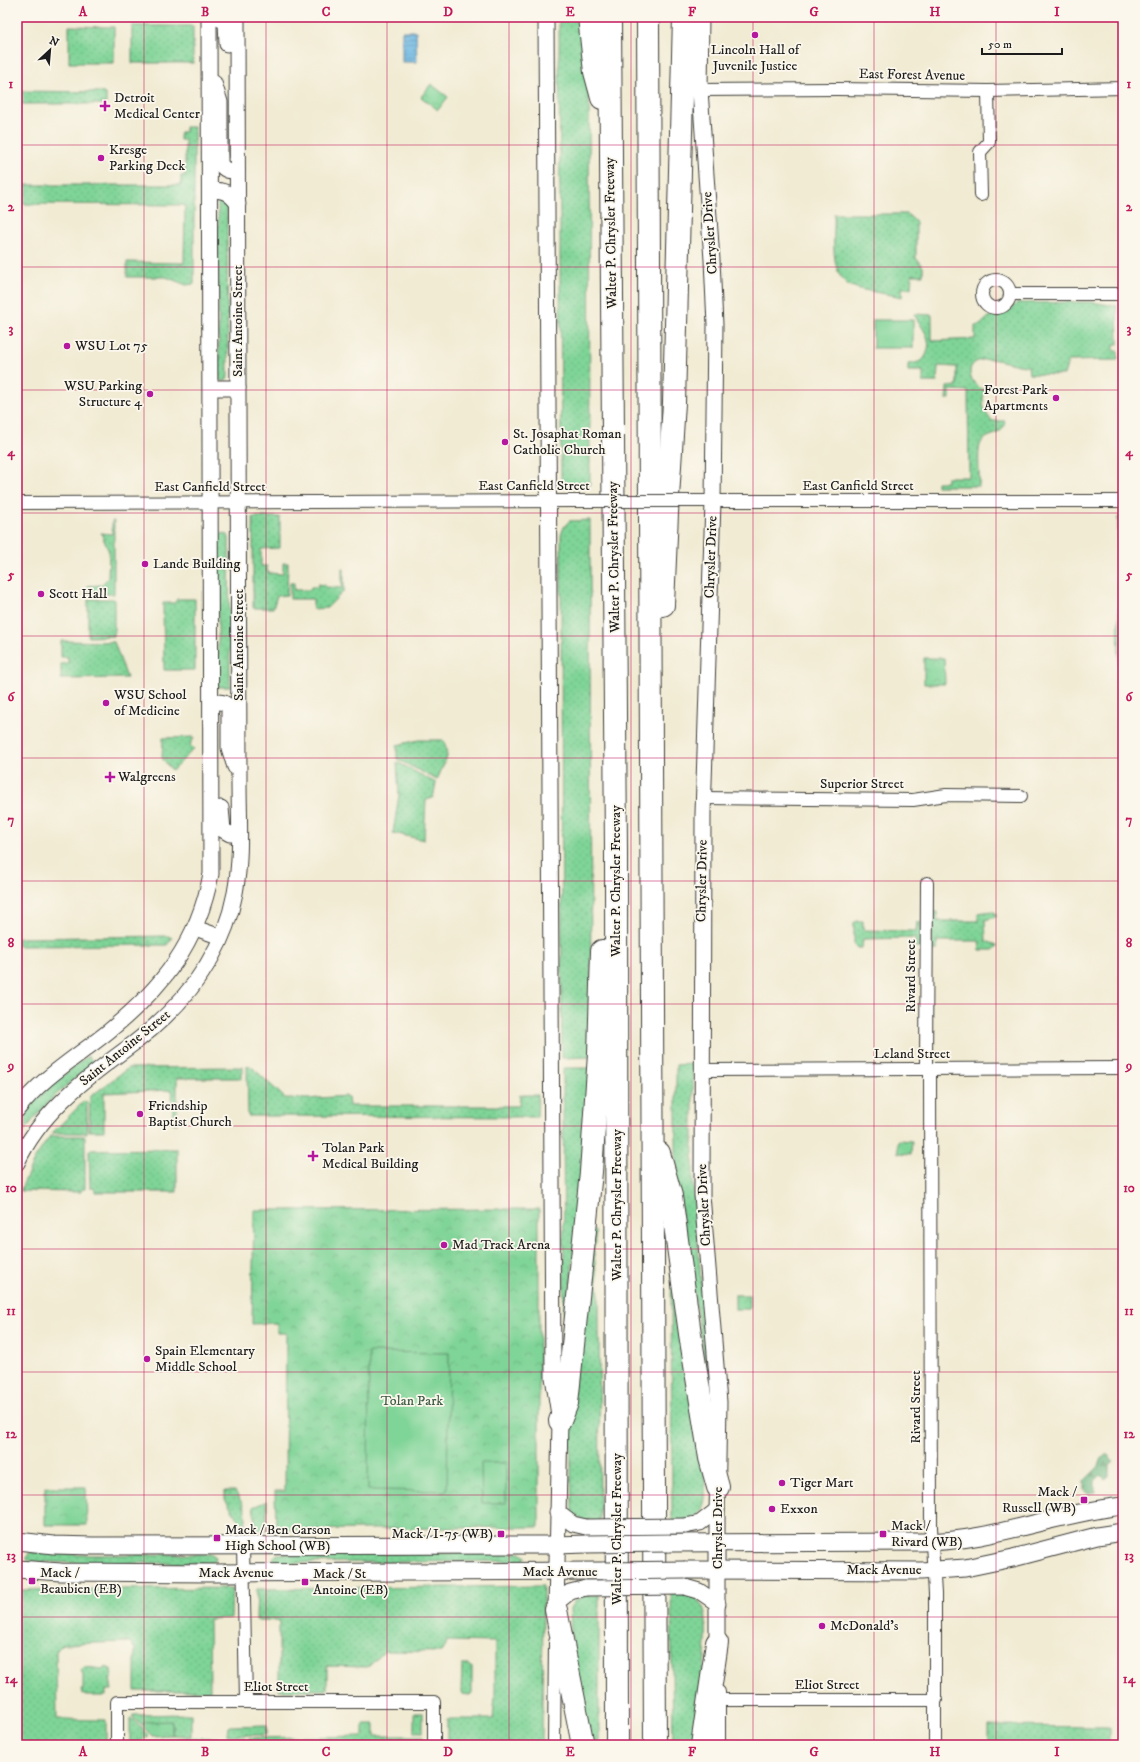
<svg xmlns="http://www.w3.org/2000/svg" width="1140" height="1762" font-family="'IM FELL DW Pica',serif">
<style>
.grass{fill:url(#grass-dots);stroke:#4e785a}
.forest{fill:url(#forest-firs);stroke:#42694e}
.park{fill:url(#park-crowns);stroke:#4e785a}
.pitch{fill:#7fd497;stroke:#4e785a}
.water{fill:url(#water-rules);stroke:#42687f}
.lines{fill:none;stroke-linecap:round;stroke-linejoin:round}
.minor-casing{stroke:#3c3b37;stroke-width:14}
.tertiary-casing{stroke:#3c3b37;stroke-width:17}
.secondary-casing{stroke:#3c3b37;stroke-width:19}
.motorway-casing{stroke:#3c3b37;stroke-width:24}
.minor{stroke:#fff;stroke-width:12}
.tertiary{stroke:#fff;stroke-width:15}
.secondary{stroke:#fff;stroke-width:17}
.motorway{stroke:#fff;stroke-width:22}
.minor-bridge-casing{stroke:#3c3b37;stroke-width:14;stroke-linecap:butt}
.tertiary-bridge-casing{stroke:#3c3b37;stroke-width:17;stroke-linecap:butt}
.secondary-bridge-casing{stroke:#3c3b37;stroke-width:19;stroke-linecap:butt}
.minor-bridge{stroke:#fff;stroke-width:12}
.tertiary-bridge{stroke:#fff;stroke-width:15}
.secondary-bridge{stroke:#fff;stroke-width:17}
.grid{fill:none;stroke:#c2185b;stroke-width:1;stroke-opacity:0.55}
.poi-dot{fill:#b5179e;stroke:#fbf7ec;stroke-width:1.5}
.labels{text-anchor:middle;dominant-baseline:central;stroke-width:3.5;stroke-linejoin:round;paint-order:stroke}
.poi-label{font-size:14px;fill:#1c1c1c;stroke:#fbf7ec;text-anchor:start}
.street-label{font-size:14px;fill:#1c1c1c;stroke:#fbf7ec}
.park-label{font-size:14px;fill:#3f5c47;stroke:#fbf7ec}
.neatline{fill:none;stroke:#c2185b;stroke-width:1.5}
.grid-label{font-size:13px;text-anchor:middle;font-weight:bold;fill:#c2185b}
</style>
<defs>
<pattern id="grass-dots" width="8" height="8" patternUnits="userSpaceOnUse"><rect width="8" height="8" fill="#7fd497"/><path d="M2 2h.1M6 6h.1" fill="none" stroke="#6db582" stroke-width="1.8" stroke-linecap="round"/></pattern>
<pattern id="forest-firs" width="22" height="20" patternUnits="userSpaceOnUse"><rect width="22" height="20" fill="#67b680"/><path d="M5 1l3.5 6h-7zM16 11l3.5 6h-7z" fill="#549368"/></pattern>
<pattern id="park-crowns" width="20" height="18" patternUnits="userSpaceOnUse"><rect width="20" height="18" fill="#7fd497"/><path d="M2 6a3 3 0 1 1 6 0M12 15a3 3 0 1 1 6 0" fill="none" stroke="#6db582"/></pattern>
<pattern id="water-rules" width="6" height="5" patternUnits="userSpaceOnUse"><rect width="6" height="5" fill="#68b5e2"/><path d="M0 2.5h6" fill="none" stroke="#5592b6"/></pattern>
</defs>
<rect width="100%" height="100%" fill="#fbf7ec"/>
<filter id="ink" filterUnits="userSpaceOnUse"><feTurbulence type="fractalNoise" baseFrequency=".025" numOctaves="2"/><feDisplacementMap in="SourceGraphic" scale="8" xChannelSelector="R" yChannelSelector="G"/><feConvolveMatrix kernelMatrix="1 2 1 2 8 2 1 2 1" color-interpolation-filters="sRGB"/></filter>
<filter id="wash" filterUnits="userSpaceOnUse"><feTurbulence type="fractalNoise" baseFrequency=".012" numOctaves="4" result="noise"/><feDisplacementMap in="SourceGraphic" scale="16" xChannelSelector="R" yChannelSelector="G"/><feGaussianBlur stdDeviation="0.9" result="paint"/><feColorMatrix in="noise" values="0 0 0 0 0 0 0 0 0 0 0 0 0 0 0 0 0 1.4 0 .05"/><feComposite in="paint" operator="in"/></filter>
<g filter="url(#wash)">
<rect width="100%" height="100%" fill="#f1ebd3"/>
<g class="grass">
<path d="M559 17H581L589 67 590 485 565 484 561 478Z"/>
<path d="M69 26 114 27V63H69Z"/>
<rect x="132" y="26" width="61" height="37"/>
<path d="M17 91 102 92 106 95V104H17Z"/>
<path d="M185 127H194V284L186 285 166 277H127V262L184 263 185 205 17 204V185H181V176H185V140H180V132H185Z"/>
<path d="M221 196 227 199 228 378 226 381H221L219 378 218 199Z"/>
<path d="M834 214H907L916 222V258L923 267V275H912L911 288H902V297C889 294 862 291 851 286 828 275 835 236 834 214Z"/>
<path d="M1091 302 1117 306 1118 344H1114V351H1118V360L1068 361 1064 375 1029 374 1028 366C1013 366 998 357 982 360 962 363 970 386 985 390 981 402 983 411 992 421H1005C1003 439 986 431 980 445 977 454 980 476 979 486H937V482H947V477H969L968 391 950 390V399H946L947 387 957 386V367L938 366 937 382H923V371H908V364C916 363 923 362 926 355 934 338 921 328 914 314L932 315V341L975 339V326L980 325 990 316 1005 314 1017 303Z"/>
<path d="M253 517H280V548L261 549V566H267L268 573 283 574V563H288L287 595 277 596 273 608H253Z"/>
<path d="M590 520 591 1057 562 1058 561 535 564 527 569 521Z"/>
<path d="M112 521H114V594H88V586L101 585 108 578 109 552 101 533 112 534Z"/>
<path d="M223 533 228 535 229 538 230 687H218V537Z"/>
<path d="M342 569H344V591L327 608 313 609V599H290V583H294V590H310L311 587H318V584L325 585V587L342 588Z"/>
<path d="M88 599H114V636L88 637Z"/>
<path d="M177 599H195V670H164L163 603H175Z"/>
<path d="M61 641 114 642 127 678 61 679V664L68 663V657H61Z"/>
<path d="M194 737 190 745 194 749 172 771 162 758 163 738Z"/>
<path d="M419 740H443L445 742 447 757 437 780 397 759V745Z"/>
<path d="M397 762 436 783 433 798 426 800 424 840 393 833 399 795Z"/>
<path d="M992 911 996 913V917L985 920 986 941 997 945V947L993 950H980L979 941H937V950L932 951V912H937V921H978V913Z"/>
<path d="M857 921H863V930L916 931 917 922H921V948H916L915 938 863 939 862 948H857L854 944V923Z"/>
<path d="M168 936 172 938 167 945 17 946V938Z"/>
<path d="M88 1056 94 1063C64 1086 38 1109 17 1142 17 1137 16 1130 17 1126 22 1107 72 1068 88 1056Z"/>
<path d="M693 1064V1183L711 1405 676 1175V1065Z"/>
<path d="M247 1066 253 1068 285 1098 307 1099 345 1096 348 1097 349 1106H519L520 1095H538L537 1117 248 1116Z"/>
<path d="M242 1067V1078H177V1124L173 1123 172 1090 104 1093V1131H89L90 1097 128 1068Z"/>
<path d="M563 1068H593L564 1348Z"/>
<path d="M84 1101 87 1102V1133H52Z"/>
<path d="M50 1136H85V1189H81V1192L20 1191 35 1158Z"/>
<path d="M177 1149V1192H95L94 1188H90L89 1150Z"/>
<path d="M595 1230 596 1243 593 1245 599 1295 600 1521 580 1520 572 1512 570 1429 590 1231Z"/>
<path d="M671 1264 705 1478C705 1497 708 1506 693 1520L672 1521Z"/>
<path d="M225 1491H235C242 1503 250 1514 244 1527L225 1499Z"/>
<path d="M267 1501V1530L253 1529 255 1517 253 1507Z"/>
<path d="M30 1552 80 1555 212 1554 216 1557 215 1561 211 1563H73L30 1561 26 1558Z"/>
<path d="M522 1553 526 1556 522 1561 277 1563 273 1558 277 1554Z"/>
<path d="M543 1586 542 1745H447V1719H493L495 1697V1642L447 1641 445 1648 441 1652 385 1651 368 1667 327 1666V1690H279V1620H256L257 1589Z"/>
<path d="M232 1588 231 1618 209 1619 210 1691H135V1649L130 1642 62 1644 56 1650 57 1719 106 1720V1745H17V1590Z"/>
<path d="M671 1593C684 1594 696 1594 703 1607 713 1624 697 1721 695 1745H673Z"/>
<path d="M599 1595V1745H589L571 1635 570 1608 574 1602 583 1596Z"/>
<path d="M462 1665H469L472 1667V1693L470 1695 462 1694 461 1692Z"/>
<path d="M84 1667 104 1669V1667L111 1669 112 1677 110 1678 112 1690H106V1696H86L82 1694 81 1689H83V1674L81 1671Z"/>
<rect x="414" y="1713" width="9" height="19"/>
<path d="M191 1714V1736L172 1735V1722L142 1724V1726L133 1718V1715Z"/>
<path d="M130 1719H132L149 1736 130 1745Z"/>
<path d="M363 1724H375V1736H423V1745H249V1738L363 1736Z"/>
<path d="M267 1725V1735H227L228 1727 230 1726Z"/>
<path d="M988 1726 1109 1727V1745H988Z"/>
<path d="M246 1738V1745H142C163 1735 220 1738 246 1738Z"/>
</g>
<path class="forest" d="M1107 1454 1113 1462 1109 1466V1476L1105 1479 1101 1475 1095 1481V1492L1088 1493 1084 1489V1481L1098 1467 1100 1459Z"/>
<g class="park">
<path d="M431 84 448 97 438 110 421 97Z"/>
<path d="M1118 517H1123V738H1119Z"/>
<path d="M924 658H944L945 684H924Z"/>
<path d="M899 1140 912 1141 911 1154 898 1153 897 1142Z"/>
<path d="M539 1209V1527L276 1530 275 1491H285L286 1333H277V1323L252 1324 254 1210Z"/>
<rect x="735" y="1295" width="14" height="14"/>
<path d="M45 1487H86L87 1525H45Z"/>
<path d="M172 1721V1735L152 1736 142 1726 145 1722Z"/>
</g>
<g class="pitch">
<rect x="873" y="320" width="40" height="28"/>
<path d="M369 1352 449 1353 447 1491 368 1490Z"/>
<path d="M481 1463H506V1503H482Z"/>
</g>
<path class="water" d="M402 31H416L417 62H402Z"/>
</g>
<g filter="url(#ink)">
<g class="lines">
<g class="minor-casing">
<g id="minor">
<path d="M700 90 837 89 988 91 1123 88"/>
<path d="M981 195 980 152 989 142 988 91"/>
<circle cx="996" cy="294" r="14"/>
<path d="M1011 294H1123"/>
<path d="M684 501H1123"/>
<path d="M17 503 577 501"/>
<path d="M703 798 913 800 946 795 1021 796"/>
<path d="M926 1069 927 883"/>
<path d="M930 1069 931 1527 935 1594V1745"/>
<path d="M701 1070 1123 1068"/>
<path d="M243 1545 246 1702"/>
<path d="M719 1692V1745"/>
<path d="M719 1700H936"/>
<path d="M117 1745V1702H434V1745"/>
<path d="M554 1745 555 1642"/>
</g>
</g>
<g class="tertiary-casing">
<g id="tertiary">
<path d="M546 17 553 1377 560 1421 556 1610"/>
<path d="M701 17 700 90 712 260 715 325 713 502 703 814 702 1195 719 1402 717 1515V1643"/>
<path d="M209 18H217L226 22 227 44"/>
<path d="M214 83 220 102V163C224 171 229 171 237 171"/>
<path d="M210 190C224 190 229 192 238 204"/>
<path d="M211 388H238"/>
<path d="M212 702C219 702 224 701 229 707V748L235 767"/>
<path d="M221 808 223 830 230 834 239 833"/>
<path d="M195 928 221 937"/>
<path d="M17 1110C42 1077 77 1057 109 1031 162 988 198 943 211 874L209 17"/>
<path d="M17 1163C39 1115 81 1082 122 1052 177 1013 222 962 235 893 242 857 239 818 239 781L237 17"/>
<path d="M557 1512 573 1524 586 1527"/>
<path d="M685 1526 700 1523 717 1510"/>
<path d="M685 1587 699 1591 718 1604"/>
<path d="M556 1603 570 1592 586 1588"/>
</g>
</g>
<g class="secondary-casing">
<g id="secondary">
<path d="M17 1541 54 1545 93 1546 556 1545 586 1544"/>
<path d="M668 1543 922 1542C991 1542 1055 1513 1123 1506"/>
<path d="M17 1569 61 1572 214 1573 604 1571"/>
<path d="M685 1570 921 1571 965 1568 1013 1558 1097 1536 1123 1532"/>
</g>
</g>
<g class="motorway-casing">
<g id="motorway">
<path d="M589 17 595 72 602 98"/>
<path d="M610 17 616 853 617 1745"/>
<path d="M648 17 655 1745"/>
<path d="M663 605 667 513 674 403 684 17"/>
<path d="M659 1153 671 1196 690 1334 710 1458 718 1487"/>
<path d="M560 1421 567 1403 591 1172 599 1054 602 951"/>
<path d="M556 1610 583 1745"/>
<path d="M702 1745 717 1643"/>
</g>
</g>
<use href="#minor" class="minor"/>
<use href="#tertiary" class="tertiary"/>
<use href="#secondary" class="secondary"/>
<use href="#motorway" class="motorway"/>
<g class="minor-bridge-casing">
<path id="minor-bridge" d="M577 501H684"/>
</g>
<g class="tertiary-bridge-casing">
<g id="tertiary-bridge">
<path d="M586 1527 685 1526"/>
<path d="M586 1588 685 1587"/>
</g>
</g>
<g class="secondary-bridge-casing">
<g id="secondary-bridge">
<path d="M586 1544 668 1543"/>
<path d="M604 1571 685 1570"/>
</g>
</g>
<use href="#minor-bridge" class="minor-bridge"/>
<use href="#tertiary-bridge" class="tertiary-bridge"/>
<use href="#secondary-bridge" class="secondary-bridge"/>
</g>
</g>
<path class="grid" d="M144 17V1745M266 17V1745M387 17V1745M509 17V1745M631 17V1745M753 17V1745M874 17V1745M996 17V1745M17 145H1123M17 267H1123M17 390H1123M17 513H1123M17 636H1123M17 758H1123M17 881H1123M17 1004H1123M17 1126H1123M17 1249H1123M17 1372H1123M17 1495H1123M17 1617H1123"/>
<g class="poi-dot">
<circle cx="755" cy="35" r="4"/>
<path d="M103 100h4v4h4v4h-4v4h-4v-4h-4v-4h4z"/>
<circle cx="101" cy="158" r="4"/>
<circle cx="67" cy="346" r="4"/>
<circle cx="150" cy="394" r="4"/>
<circle cx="1056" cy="398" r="4"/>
<circle cx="505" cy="442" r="4"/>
<circle cx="145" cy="564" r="4"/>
<circle cx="41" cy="594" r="4"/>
<circle cx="106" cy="703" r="4"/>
<path d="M108 771h4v4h4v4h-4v4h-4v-4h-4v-4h4z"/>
<circle cx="140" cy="1114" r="4"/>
<path d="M311 1150h4v4h4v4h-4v4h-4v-4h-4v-4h4z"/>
<circle cx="444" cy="1245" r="4"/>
<circle cx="147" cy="1359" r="4"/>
<circle cx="782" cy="1483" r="4"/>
<rect x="1080" y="1496" width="8" height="8" rx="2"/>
<circle cx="772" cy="1509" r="4"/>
<rect x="497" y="1530" width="8" height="8" rx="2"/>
<rect x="879" y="1530" width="8" height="8" rx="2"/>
<rect x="213" y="1534" width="8" height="8" rx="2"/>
<rect x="28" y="1577" width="8" height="8" rx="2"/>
<rect x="301" y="1578" width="8" height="8" rx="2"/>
<circle cx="822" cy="1626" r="4"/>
</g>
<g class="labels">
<g class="poi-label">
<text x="755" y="50" text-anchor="middle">Lincoln Hall of<tspan x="755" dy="16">Juvenile Justice</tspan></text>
<text x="114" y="98">Detroit<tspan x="114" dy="16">Medical Center</tspan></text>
<text x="109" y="150">Kresge<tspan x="109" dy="16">Parking Deck</tspan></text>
<text x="75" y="346">WSU Lot 75</text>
<text x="142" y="386" text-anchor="end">WSU Parking<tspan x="142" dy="16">Structure 4</tspan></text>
<text x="1048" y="390" text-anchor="end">Forest Park<tspan x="1048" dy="16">Apartments</tspan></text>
<text x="513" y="434">St. Josaphat Roman<tspan x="513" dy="16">Catholic Church</tspan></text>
<text x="153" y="564">Lande Building</text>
<text x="49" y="594">Scott Hall</text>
<text x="114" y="695">WSU School<tspan x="114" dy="16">of Medicine</tspan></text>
<text x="118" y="777">Walgreens</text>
<text x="148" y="1106">Friendship<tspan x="148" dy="16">Baptist Church</tspan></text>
<text x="322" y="1148">Tolan Park<tspan x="322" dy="16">Medical Building</tspan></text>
<text x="452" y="1245">Mad Track Arena</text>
<text x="155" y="1351">Spain Elementary<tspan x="155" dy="16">Middle School</tspan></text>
<text x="790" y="1483">Tiger Mart</text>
<text x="1076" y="1492" text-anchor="end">Mack /<tspan x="1076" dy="16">Russell (WB)</tspan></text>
<text x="780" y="1509">Exxon</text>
<text x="891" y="1526">Mack /<tspan x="891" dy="16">Rivard (WB)</tspan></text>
<text x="225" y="1530">Mack / Ben Carson<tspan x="225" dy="16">High School (WB)</tspan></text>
<text x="493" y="1534" text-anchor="end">Mack / I-75 (WB)</text>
<text x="40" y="1573">Mack /<tspan x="40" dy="16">Beaubien (EB)</tspan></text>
<text x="313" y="1574">Mack / St<tspan x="313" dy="16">Antoine (EB)</tspan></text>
<text x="830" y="1626">McDonald's</text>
</g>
<g class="street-label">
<text transform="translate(912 75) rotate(1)">East Forest Avenue</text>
<text transform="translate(611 233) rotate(-91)">Walter P. Chrysler Freeway</text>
<text transform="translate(710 233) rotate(-94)">Chrysler Drive</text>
<text transform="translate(238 321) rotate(-90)">Saint Antoine Street</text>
<text x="534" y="486">East Canfield Street</text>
<text x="858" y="486">East Canfield Street</text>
<text x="210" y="487">East Canfield Street</text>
<text transform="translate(614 557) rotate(-91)">Walter P. Chrysler Freeway</text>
<text transform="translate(711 557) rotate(-88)">Chrysler Drive</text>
<text transform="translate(239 645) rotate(-90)">Saint Antoine Street</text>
<text x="862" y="784">Superior Street</text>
<text transform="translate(616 881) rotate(-90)">Walter P. Chrysler Freeway</text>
<text transform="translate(702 881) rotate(-89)">Chrysler Drive</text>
<text transform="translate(911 976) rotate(-90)">Rivard Street</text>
<text transform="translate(125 1048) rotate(-39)">Saint Antoine Street</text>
<text x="912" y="1054">Leland Street</text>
<text transform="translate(617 1205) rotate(-90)">Walter P. Chrysler Freeway</text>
<text transform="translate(704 1205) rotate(-93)">Chrysler Drive</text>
<text transform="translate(916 1407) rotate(-90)">Rivard Street</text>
<text transform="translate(718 1528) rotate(-90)">Chrysler Drive</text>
<text transform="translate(617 1529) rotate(-90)">Walter P. Chrysler Freeway</text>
<text x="884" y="1570">Mack Avenue</text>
<text x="560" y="1572">Mack Avenue</text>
<text x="236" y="1573">Mack Avenue</text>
<text x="827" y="1685">Eliot Street</text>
<text x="276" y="1687">Eliot Street</text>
</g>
<g class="park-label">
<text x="412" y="1401">Tolan Park</text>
</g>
</g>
<rect width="1140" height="1762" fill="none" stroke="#fbf7ec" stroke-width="44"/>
<g transform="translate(50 50) rotate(26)" stroke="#fbf7ec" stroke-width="3" paint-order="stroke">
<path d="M0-3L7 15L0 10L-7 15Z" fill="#1c1c1c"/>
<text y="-6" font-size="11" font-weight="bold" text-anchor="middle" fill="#1c1c1c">N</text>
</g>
<path d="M982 48v6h80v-6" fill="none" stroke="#1c1c1c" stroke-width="2"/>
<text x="988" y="48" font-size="12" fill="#1c1c1c" stroke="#fbf7ec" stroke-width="3" paint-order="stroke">50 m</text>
<rect x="22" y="22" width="1096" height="1718" class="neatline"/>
<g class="grid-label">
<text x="83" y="16">A</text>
<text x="205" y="16">B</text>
<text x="326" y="16">C</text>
<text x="448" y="16">D</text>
<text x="570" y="16">E</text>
<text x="692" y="16">F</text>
<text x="814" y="16">G</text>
<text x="935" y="16">H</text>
<text x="1057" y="16">I</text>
<text x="11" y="88">1</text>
<text x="1129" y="88">1</text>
<text x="11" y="211">2</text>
<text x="1129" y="211">2</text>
<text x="11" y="333">3</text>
<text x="1129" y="333">3</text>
<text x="11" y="456">4</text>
<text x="1129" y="456">4</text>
<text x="11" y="579">5</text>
<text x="1129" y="579">5</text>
<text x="11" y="701">6</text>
<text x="1129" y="701">6</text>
<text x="11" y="824">7</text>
<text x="1129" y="824">7</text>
<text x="11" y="947">8</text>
<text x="1129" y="947">8</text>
<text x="11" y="1070">9</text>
<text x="1129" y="1070">9</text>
<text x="11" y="1192">10</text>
<text x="1129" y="1192">10</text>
<text x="11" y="1315">11</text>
<text x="1129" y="1315">11</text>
<text x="11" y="1438">12</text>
<text x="1129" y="1438">12</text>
<text x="11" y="1560">13</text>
<text x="1129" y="1560">13</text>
<text x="11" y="1683">14</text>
<text x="1129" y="1683">14</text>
<text x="83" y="1756">A</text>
<text x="205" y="1756">B</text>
<text x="326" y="1756">C</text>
<text x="448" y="1756">D</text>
<text x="570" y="1756">E</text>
<text x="692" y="1756">F</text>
<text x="814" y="1756">G</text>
<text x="935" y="1756">H</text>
<text x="1057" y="1756">I</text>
</g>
</svg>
